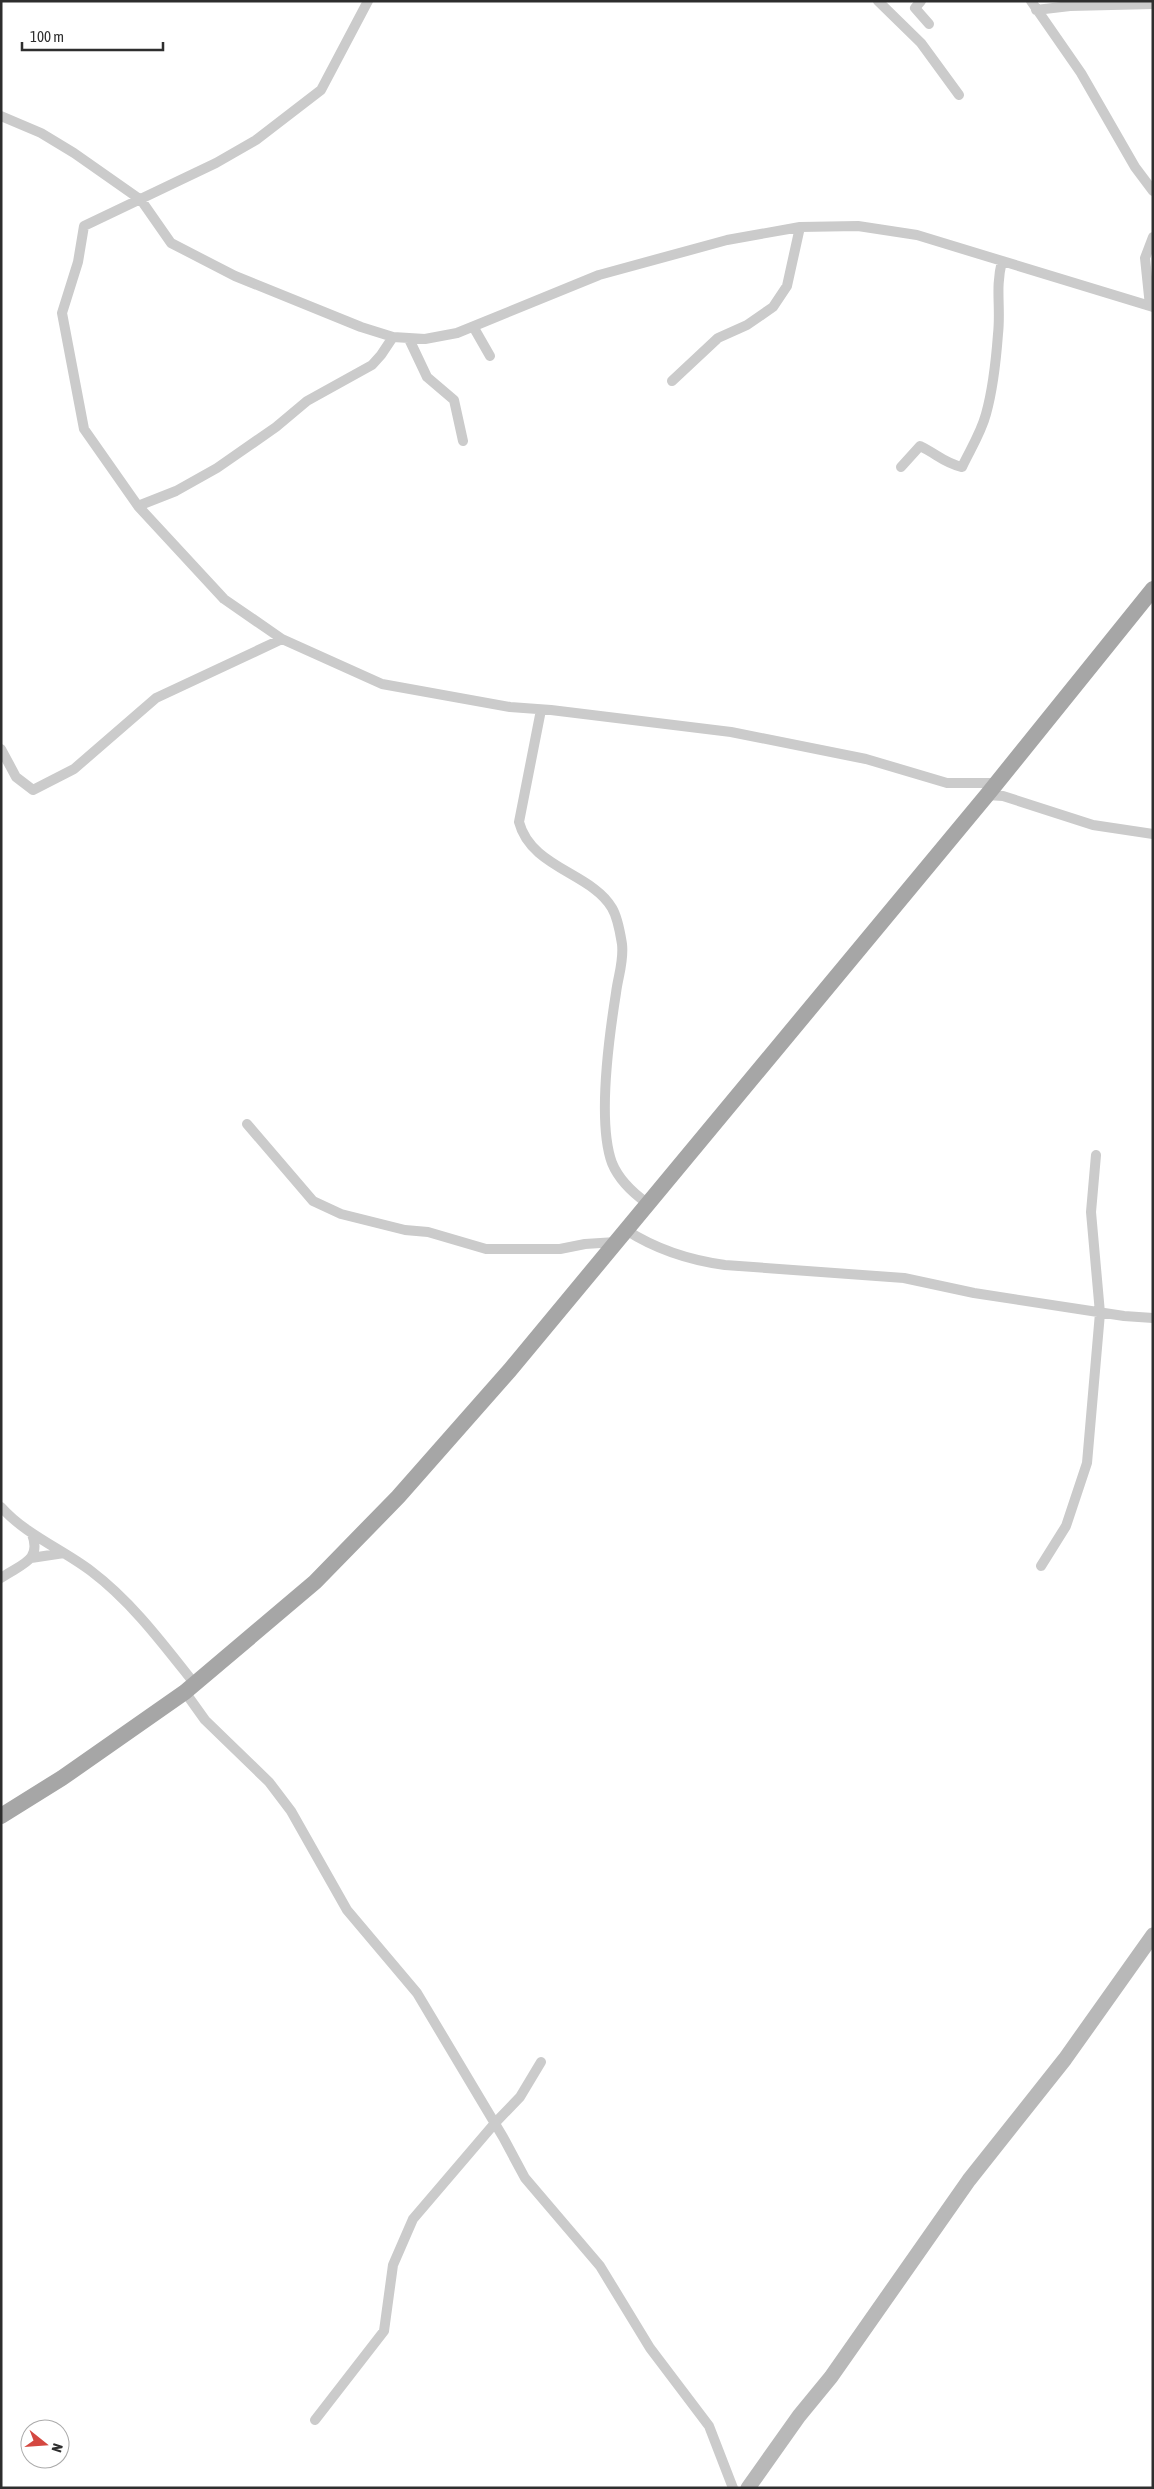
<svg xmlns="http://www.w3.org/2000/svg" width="1154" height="2489" font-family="'Asap Condensed',sans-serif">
<rect width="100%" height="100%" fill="#fff"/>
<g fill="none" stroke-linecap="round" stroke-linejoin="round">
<!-- street -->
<path stroke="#cbcbcb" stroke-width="10" d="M368 1 321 90 256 140 216 163 84 226 78 262 62 313 84 429 138 506 224 599 282 639 382 684 510 707 551 710 731 732 866 759 947 783H996
M878 1 921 43 959 95
M921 1 915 8 929 24
M1031 1 1081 73 1135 167 1153 191
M1036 10 1070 6 1153 4
M1 116 41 133 74 153 141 200 171 243 235 276 361 327 393 337 425 339 457 333 599 275 727 240 800 227 858 226 917 235 1153 307
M1150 306 1145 258 1153 237
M474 328 490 356
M409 339 427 377 454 400 463 441
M672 381 718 338 747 325 773 307 787 286 800 227
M901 467 920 446C937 454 944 463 962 467 970 450 981 433 986 414 993 389 996 361 998 334 1001 307 995 289 1002 261
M138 506 176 491 217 468 276 427 307 401 372 365 381 355 393 337
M541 710 519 822C531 868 592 873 612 908 618 918 620 932 622 944 624 962 618 976 616 993 609 1037 597 1122 612 1163 619 1180 633 1193 647 1203
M1 749 16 777 33 790 74 769 156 698 282 639
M987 795 1003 796 1093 825 1153 834
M247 1124 313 1201 341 1214 405 1230 428 1232 486 1249H560L585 1244 616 1242
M626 1230C657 1250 688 1260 725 1265L904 1278 974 1293 1124 1316 1153 1318
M1 1507C26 1535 62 1549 91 1571 132 1602 163 1644 194 1683
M31 1558 64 1553
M1041 1566 1066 1526 1087 1463 1100 1313 1091 1212 1096 1155
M1 1578C21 1564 42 1561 32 1534
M185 1692 205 1720 269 1782 291 1811 347 1910 417 1993 503 2137 525 2178 600 2266 650 2348 709 2426 733 2488
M315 2420 384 2331 393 2265 413 2219 495 2123 520 2097 541 2062"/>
<!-- secondary -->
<path stroke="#b8b8b8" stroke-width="15" d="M748 2488 799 2416 831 2377 969 2180 1065 2059 1153 1935"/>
<!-- primary -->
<path stroke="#a6a6a6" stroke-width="16" d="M1 1816 62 1778 185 1692 315 1582 398 1497 510 1370 987 795 1153 589"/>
</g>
<!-- border -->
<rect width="1154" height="2489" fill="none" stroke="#2e2e2e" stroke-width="5"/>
<!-- north arrow -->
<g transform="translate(45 2444) rotate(107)"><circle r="24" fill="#ffffff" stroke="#ababab"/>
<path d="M0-4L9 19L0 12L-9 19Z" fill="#d44841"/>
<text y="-8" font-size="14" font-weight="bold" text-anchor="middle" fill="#2e2e2e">N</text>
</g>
<!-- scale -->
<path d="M22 42v8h141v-8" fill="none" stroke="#2e2e2e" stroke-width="2.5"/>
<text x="30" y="42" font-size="15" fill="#2e2e2e" stroke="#ffffff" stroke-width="4" paint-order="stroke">100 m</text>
</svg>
